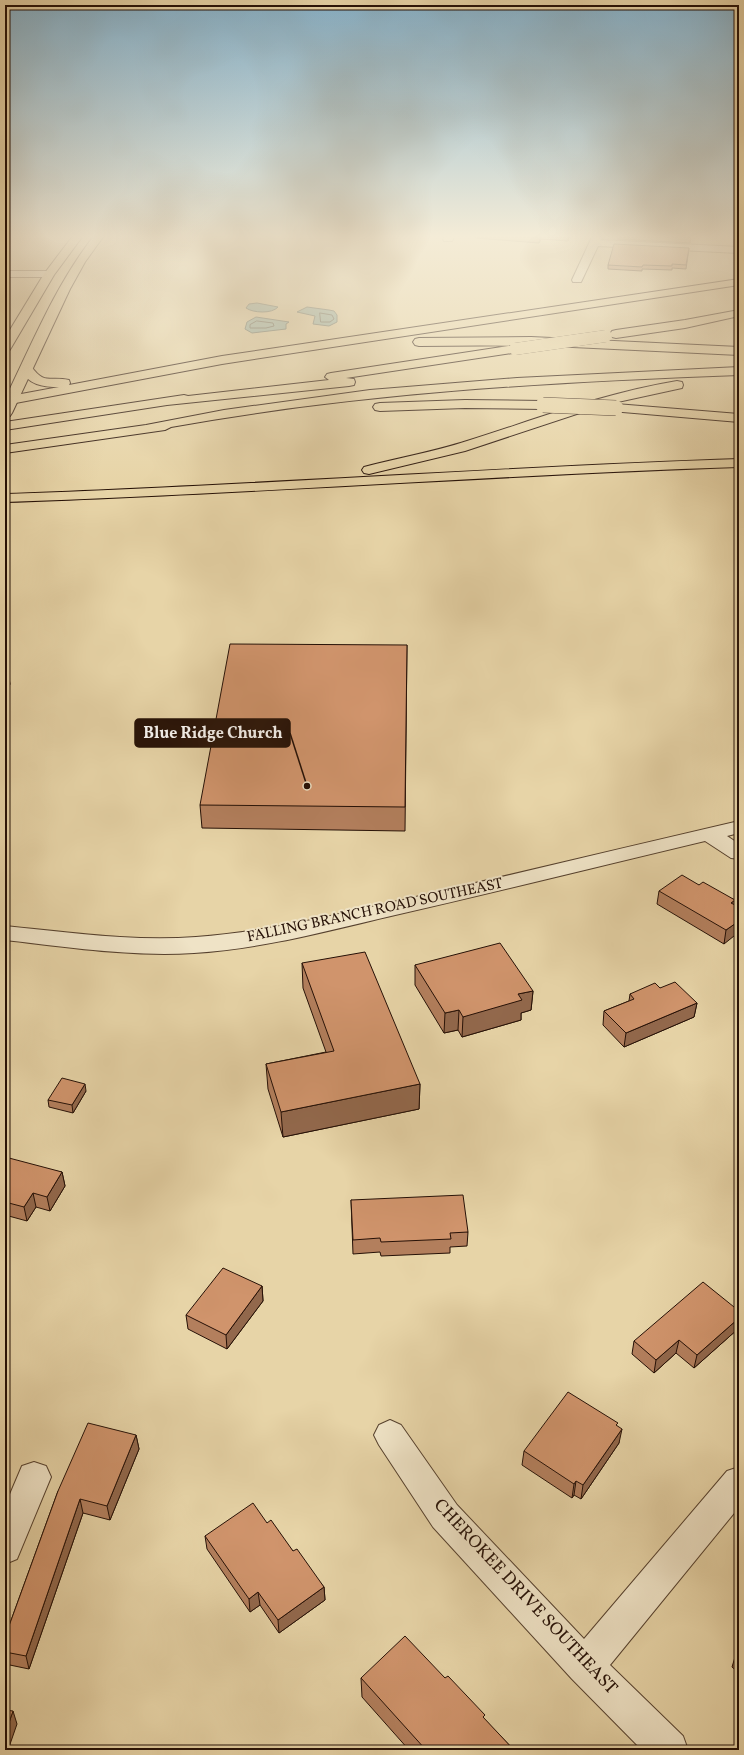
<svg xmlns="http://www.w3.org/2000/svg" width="744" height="1755" font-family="Vollkorn,serif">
<rect width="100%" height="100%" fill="#e7d4a7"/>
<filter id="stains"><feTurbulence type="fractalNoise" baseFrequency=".005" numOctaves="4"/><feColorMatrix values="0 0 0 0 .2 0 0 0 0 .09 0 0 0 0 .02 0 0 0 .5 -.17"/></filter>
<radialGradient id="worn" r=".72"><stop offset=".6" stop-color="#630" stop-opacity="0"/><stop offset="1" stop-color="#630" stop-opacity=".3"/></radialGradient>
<!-- water -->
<path fill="#97b7ad" stroke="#69746a" d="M257 303 278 307C272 314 253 313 246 308L249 304Z
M307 307 329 310 334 311 337 315V322L329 326 313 324 315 316 297 312Z
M256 317 289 322 286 324V329L252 333 245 329 247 322Z"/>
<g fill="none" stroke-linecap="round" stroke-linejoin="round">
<!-- shore -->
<path stroke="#5e645a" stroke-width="1" d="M320 313 332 315 334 319 330 322H321Z
M257 321 273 323 274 326 266 328H250V325Z"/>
<defs>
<path id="street" d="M444 237H454L452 241H444L443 239Z
M592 237H602L601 240 739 247V253L598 246 582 280 581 282H573L572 280Z
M5 271H49L54 274 49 277H5Z
M739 821V833L727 836 739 844V859L731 858 705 841C600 866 496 892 391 916 327 931 261 949 194 953 131 957 68 947 5 940V926C68 932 132 942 196 937 266 932 334 915 403 900 515 874 627 847 739 821Z
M390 1420 401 1425 457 1505 584 1639 727 1471 739 1467V1507L610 1665 683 1736 688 1750H642L572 1679 433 1527 379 1445 374 1435 379 1425Z
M34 1462 46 1466 51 1477 17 1559 5 1564V1506L22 1466Z"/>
<path id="primary" d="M72 237H82L54 275 11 348 9 351 5 352V338L44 274Z
M93 237H103L85 262 70 289 12 413 10 416 5 417V399C32 344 55 286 93 237Z"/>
<path id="highway" d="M739 279V285L222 364 5 405V397L59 387C43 387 28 385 21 369L23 366H31C44 385 50 376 69 380L70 383 69 385 222 356Z
M739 310V316L685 328 616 338 612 337 610 334 612 331 616 330 685 320Z
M531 337 739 347V355L531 345 419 346 415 345 413 342 415 339 419 338Z
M515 345 519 346 521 349 519 352 346 378 354 379 355 382 354 385 349 386 167 405 5 430V422L184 395 188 396 329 380 325 377 327 374 331 373Z
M739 367V375C548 382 359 393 171 427L165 430 5 453V445L146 425 224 410 370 390 517 378Z
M677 381 682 382 683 385 682 388 604 405 465 451 369 474 364 473 362 470 364 467C398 458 433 452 467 441 537 419 604 393 677 381Z
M465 400 543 401 548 402 550 405 548 408 543 409 465 408 380 411 375 410 373 407 375 404 380 403Z
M616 404 739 414V422L611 411 609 408 611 405Z
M739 459V467C494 475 250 494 5 502V494C250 486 494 467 739 459Z"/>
</defs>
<!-- street casing -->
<use href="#street" stroke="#56412e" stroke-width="2"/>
<!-- primary casing -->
<use href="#primary" stroke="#251006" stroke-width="2"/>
<!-- highway casing -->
<use href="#highway" stroke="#251006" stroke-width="2"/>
<!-- street -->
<use href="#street" fill="#efe3c6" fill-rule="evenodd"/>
<!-- primary -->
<use href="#primary" fill="#e7d4a7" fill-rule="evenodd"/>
<!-- highway -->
<use href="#highway" fill="#e7d4a7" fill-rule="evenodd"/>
<defs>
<path id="highway-bridge-far1" d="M515 349 606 336"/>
<path id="highway-bridge" d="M543 405 616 408"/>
</defs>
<!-- highway-bridge-far1 casing -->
<use href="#highway-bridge-far1" stroke="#251006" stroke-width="12" stroke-linecap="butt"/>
<!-- highway-bridge casing -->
<use href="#highway-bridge" stroke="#251006" stroke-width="16" stroke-linecap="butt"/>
<!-- highway-bridge-far1 -->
<use href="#highway-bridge-far1" stroke="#e7d4a7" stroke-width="12"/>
<!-- highway-bridge -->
<use href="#highway-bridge" stroke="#e7d4a7" stroke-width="15"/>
</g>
<!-- wall -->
<path fill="#b37f5d" stroke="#251006" d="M476 237H569L568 241 541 239 539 243 476 238Z
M617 237H691L690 243 617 239Z
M689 248 686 269 672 268V270L642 269V271L608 269V265Z
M407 645 405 831 202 828 200 805Z
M699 885 735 900 724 944 657 904 659 891Z
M302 963 420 1084 419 1109 283 1137 268 1089 266 1064 326 1052 303 988Z
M415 965 533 991 531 1010 521 1013V1020L462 1037 458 1030 444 1033 415 985Z
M660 988 697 1003 694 1017 624 1047 603 1025 604 1011 629 1001 630 994Z
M86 1091 73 1113 49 1107 48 1100Z
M5 1163 62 1172 65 1186 50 1211 36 1207 27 1221 5 1215Z
M351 1200 468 1232 467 1246 450 1247V1253L381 1256 380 1252 353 1254Z
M262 1286 263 1301 227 1349 188 1329 186 1315Z
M739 1311V1328L694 1368 676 1353 654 1373 632 1354 634 1341Z
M617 1426 619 1443 581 1499 574 1495 572 1498 522 1465 524 1451Z
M136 1435 139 1449 110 1520 83 1513 29 1669 5 1664V1637L58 1491Z
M267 1523 293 1551 324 1587 325 1600 279 1633 260 1605 250 1612 207 1549 205 1536Z
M739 1651V1673L732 1667 736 1654Z
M361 1678H445L514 1750H409L362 1697Z"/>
<!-- shaded-wall -->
<path fill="#92684c" stroke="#251006" d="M540 237H541V239L539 243Z
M9 678 10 684 5 697V688Z
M735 900 733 913 731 903Z
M739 921V932L724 944 726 930Z
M533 991 531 1010 521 1013V1020L462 1037 463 1017 518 994Z
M697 1003 694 1017 624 1047 626 1033Z
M459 1010 458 1030 444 1033 445 1013Z
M85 1084 86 1091 73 1113 72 1105Z
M420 1084 419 1109 283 1137 281 1112Z
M62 1172 65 1186 50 1211 47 1197Z
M33 1193 36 1207 27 1221 24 1207Z
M262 1286 263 1301 227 1349 226 1335Z
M739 1318V1328L694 1368 697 1355Z
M679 1340 676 1353 654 1373 656 1360Z
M622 1429 619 1443 581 1499 583 1485Z
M136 1435 139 1449 110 1520 107 1506Z
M576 1481 574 1495 572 1498 574 1484Z
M80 1499 83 1513 29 1669 26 1656Z
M324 1587 325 1600 279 1633 278 1620Z
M258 1592 260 1605 250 1612 249 1599Z
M13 1711 17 1724 8 1750H5V1734Z"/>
<!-- building -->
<path fill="#d0946c" stroke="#251006" d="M523 237H540L539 238Z
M614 244 689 248 686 265 672 264V266L643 265 642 267 608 265Z
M230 644 407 645 405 807 200 805Z
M5 678H9L5 688Z
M682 875 699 885 703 882 735 900 731 903 739 907V921L726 930 659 891Z
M500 943 533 991 518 994 522 1000 463 1017 459 1010 445 1013 415 965Z
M365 952 420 1084 281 1112 266 1064 334 1051 302 963Z
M675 982 697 1003 626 1033 604 1011 634 999 630 994 655 983 660 988Z
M62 1078 85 1084 72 1105 48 1100Z
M9 1158 62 1172 47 1197 33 1193 24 1207 5 1202V1163Z
M463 1195 468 1232 450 1233 451 1239 381 1242 380 1238 353 1240 351 1200Z
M223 1268 262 1286 226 1335 186 1315Z
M703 1282 739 1311V1318L697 1355 679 1340 656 1360 634 1341Z
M568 1392 618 1423 616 1425 622 1429 583 1485 576 1481 574 1484 524 1451Z
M88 1423 136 1435 107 1506 80 1499 26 1656 5 1652V1637L58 1491Z
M253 1503 267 1523 271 1520 293 1551 297 1549 324 1587 278 1620 258 1592 249 1599 205 1536Z
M405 1636 445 1678 448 1676 485 1715 483 1717 514 1750H426L361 1678Z
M739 1651V1656L736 1654Z
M5 1710 13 1711 5 1734Z"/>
<!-- sky -->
<linearGradient id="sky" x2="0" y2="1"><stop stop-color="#87b5d0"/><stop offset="0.49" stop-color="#f4ecd7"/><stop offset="1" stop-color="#f4ecd7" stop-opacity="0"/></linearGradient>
<rect width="744" height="483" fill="url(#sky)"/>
<g text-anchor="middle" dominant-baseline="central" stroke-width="4" stroke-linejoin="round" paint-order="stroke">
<!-- street labels -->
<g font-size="15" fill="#251006" stroke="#efe3c6">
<text transform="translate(375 911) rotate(-12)">FALLING BRANCH ROAD SOUTHEAST</text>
</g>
<!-- near-street labels -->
<g font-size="18" fill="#251006" stroke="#efe3c6">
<text transform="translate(525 1597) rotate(47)">CHEROKEE DRIVE SOUTHEAST</text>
</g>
</g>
<!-- callouts -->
<path fill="none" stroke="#251006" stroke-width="1.5" d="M307 786L290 733"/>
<circle fill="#251006" stroke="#efe3c6" stroke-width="1.5" cx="307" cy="786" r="4"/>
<rect fill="#251006" stroke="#251006" stroke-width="1.5" x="135" y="719" width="155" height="28" rx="4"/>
<g font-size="16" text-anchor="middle" font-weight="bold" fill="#fff">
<text x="213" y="738">Blue Ridge Church</text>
</g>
<!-- margin -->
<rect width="744" height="1755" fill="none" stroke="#e7d4a7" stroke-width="20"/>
<rect x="6" y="6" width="732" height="1743" fill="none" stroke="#251006" stroke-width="2"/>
<rect x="10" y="10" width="724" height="1735" fill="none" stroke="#251006"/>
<rect width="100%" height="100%" filter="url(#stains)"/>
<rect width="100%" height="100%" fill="url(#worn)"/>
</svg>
